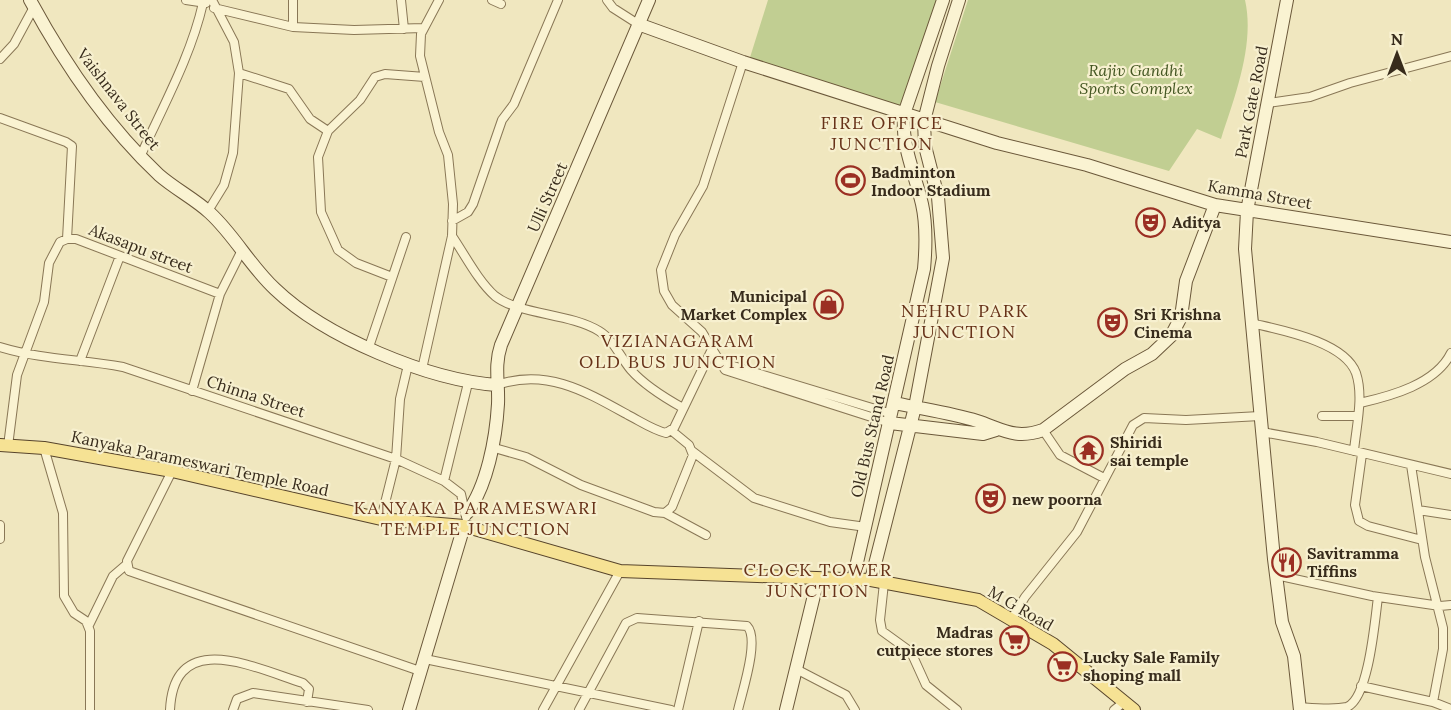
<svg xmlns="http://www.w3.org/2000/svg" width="1451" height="710" font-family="Lora,serif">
<rect width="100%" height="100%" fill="#f0e7bf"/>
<!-- green -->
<path fill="#c1ce92" d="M768 0H940L903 116 747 67Z
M968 0H1245C1255 44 1235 96 1221 139L1197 129 1169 171 935 102Z"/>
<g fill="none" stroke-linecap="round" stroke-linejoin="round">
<defs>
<path id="street" d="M186 0 206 3
M401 0 404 29
M492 0 501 4
M607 0 613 8 638 24
M214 8 293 27 354 30 423 28
M293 27V0
M0 59 14 44 34 7
M743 62 703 186 675 235 661 270 664 291 672 305 702 332 725 370 890 423
M239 73 289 89 310 119 328 131
M1268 103 1310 97 1350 83 1451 56
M0 118 66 142 72 146 67 239
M141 155C163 106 191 56 203 3
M208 211 224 185 233 153 239 73 234 42 212 0
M452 221 468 212 473 204 502 120 514 104 558 0
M452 236C465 255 478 281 495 296 519 315 570 313 599 331 614 340 620 357 631 370 645 386 665 398 683 408
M392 277 356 263 338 250 321 212 318 157 328 131 360 100 375 77 385 74 425 77
M1251 323C1280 330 1344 341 1356 373 1364 397 1356 427 1354 451
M0 347C43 360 81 359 123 367L396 459 444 481 461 494 466 517
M369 347 406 237
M80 361 120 256
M720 362 892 414
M422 369 452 236 453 204 448 155 439 132 420 56 421 34 439 0
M497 385C546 368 585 391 628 415 640 421 653 430 666 433L674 428 713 347
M192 391 220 294 242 250
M1360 403C1391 396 1436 384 1451 353
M1322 416H1357
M1043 430 1060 455 1104 478
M1262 432 1317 442 1451 474
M8 446 17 375 44 302 49 263 60 242 67 239H76L220 294
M491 447 526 457 581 485 654 512 665 513 672 507 693 455 689 445 672 431
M44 448 63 513 64 596 74 613 86 621 90 631V710
M692 451 754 498 830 522 866 527
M1362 454 1355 505 1359 521 1368 526 1422 540
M1411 465 1425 557 1443 628V649L1433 702
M172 471 127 561 129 571 420 671
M444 481 468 383
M1418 510 1451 515
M665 513 706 535
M381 519 396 459 400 399 408 365
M0 525V539
M1276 575 1372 596 1440 606 1451 605
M884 583 880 620 882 631 911 652 926 685 957 710
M1011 620 1025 597 1077 532 1133 425 1144 418 1186 420 1260 416
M89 625 113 576 127 564
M425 659 671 710
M796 669 846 695 855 710
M1361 686 1433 702 1451 709
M1300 707C1314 708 1333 710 1347 707 1369 698 1375 619 1378 597
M170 710C174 627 255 668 303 683L309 689 307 702
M233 710 237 699 253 693 368 710
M543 710 620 571
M579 710 626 623 637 618 747 626C760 639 742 692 738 710
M678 710 699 621
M1114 710 1124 702"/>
<path id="secondary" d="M30 0C64 63 107 126 159 175 175 189 195 199 210 213 235 236 250 266 275 289 325 337 428 380 497 385
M1287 0 1247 211 1245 249 1274 559 1282 622 1294 656 1300 710
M638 24 743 62 997 143 1087 165 1215 205 1451 242
M895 403C922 409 951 413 977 421 1002 429 1015 440 1043 430L1125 369 1152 354 1171 336 1181 317 1186 281 1215 205
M890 423 983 434 996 430
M467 513C487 486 496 439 498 404 499 382 494 366 501 345L649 0
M853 580 924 269C926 247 927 226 922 204 915 174 901 145 904 114L943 0
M871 580 915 407 943 258 938 197 925 146 924 121 938 66 959 0
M409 710 464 526
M786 710 818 579"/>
<path id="primary" d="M0 445 44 448 172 471 381 519 464 526 620 571 871 580 978 600 1053 644 1134 710"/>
</defs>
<!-- street casing -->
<use href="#street" stroke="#897756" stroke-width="10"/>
<!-- secondary casing -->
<use href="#secondary" stroke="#6b583a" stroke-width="14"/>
<!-- primary casing -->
<use href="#primary" stroke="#57442b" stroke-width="14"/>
<!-- street -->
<use href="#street" stroke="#faf3d2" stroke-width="8"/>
<!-- secondary -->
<use href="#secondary" stroke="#faf3d2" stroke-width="12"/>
<!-- primary -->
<use href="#primary" stroke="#f6e294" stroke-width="12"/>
</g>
<!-- icons -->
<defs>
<symbol id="stadium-ring" viewBox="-11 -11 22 22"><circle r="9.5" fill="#f7f0cf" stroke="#9b2f23" stroke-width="1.5"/><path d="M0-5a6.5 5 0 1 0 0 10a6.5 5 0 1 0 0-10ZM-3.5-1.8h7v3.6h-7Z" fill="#9b2f23"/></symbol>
<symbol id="theatre-ring" viewBox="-11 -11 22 22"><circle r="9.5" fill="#f7f0cf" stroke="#9b2f23" stroke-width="1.5"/><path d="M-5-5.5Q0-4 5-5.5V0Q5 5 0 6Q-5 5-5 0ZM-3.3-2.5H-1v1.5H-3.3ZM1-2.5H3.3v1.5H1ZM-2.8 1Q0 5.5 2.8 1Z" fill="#9b2f23"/></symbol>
<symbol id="shop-ring" viewBox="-11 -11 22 22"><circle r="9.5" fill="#f7f0cf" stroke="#9b2f23" stroke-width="1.5"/><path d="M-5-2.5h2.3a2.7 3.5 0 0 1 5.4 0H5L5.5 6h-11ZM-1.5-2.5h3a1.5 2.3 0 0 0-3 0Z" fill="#9b2f23"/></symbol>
<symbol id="temple-ring" viewBox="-11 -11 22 22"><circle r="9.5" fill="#f7f0cf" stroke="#9b2f23" stroke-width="1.5"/><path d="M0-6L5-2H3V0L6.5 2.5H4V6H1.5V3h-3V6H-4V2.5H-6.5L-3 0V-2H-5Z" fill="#9b2f23"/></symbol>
<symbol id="restaurant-ring" viewBox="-11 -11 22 22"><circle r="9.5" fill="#f7f0cf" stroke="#9b2f23" stroke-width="1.5"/><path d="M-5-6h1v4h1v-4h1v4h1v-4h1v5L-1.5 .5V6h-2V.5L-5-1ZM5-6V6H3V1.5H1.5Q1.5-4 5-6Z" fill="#9b2f23"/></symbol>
<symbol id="supermarket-ring" viewBox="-11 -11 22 22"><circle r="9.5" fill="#f7f0cf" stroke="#9b2f23" stroke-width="1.5"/><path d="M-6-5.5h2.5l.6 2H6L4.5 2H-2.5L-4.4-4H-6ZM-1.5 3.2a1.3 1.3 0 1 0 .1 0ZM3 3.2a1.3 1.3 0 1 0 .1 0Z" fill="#9b2f23"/></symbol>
</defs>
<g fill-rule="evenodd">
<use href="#stadium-ring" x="834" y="164" width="33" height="33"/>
<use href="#theatre-ring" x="1134" y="206" width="33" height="33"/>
<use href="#shop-ring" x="812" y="288" width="33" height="33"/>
<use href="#theatre-ring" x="1096" y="306" width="33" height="33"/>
<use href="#temple-ring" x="1072" y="434" width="33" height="33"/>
<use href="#theatre-ring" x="974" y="482" width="33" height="33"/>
<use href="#restaurant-ring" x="1270" y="546" width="33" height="33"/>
<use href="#supermarket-ring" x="998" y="624" width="33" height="33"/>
<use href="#supermarket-ring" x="1046" y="650" width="33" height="33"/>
</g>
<g text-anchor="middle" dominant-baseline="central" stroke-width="4.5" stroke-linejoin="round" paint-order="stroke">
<!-- park labels -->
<g font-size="16" font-style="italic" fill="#435621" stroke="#f7f0cf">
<text x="1136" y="70">Rajiv Gandhi<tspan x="1136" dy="18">Sports Complex</tspan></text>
</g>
<!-- street labels -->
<g font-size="16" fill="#382c1c" stroke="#f7f0cf">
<text transform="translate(119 99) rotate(52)">Vaishnava Street</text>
<text transform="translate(1251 102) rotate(-79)">Park Gate Road</text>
<text transform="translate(1260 194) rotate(10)">Kamma Street</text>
<text transform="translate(547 197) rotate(-66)">Ulli Street</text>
<text transform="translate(141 248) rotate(21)">Akasapu street</text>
<text transform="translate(256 396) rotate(18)">Chinna Street</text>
<text transform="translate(872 426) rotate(-77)">Old Bus Stand Road</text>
<text transform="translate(200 463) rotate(12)">Kanyaka Parameswari Temple Road</text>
<text transform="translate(1021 608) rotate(30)">M G Road</text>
</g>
<!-- poi labels -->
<g font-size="16" font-weight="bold" fill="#382c1c" stroke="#f7f0cf" text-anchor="start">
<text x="871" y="172">Badminton<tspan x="871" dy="18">Indoor Stadium</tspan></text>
<text x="1172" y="222">Aditya</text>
<text x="807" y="296" text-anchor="end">Municipal<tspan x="807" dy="18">Market Complex</tspan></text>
<text x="1134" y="314">Sri Krishna<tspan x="1134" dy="18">Cinema</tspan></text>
<text x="1110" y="442">Shiridi<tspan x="1110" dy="18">sai temple</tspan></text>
<text x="1012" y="499">new poorna</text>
<text x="1307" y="553">Savitramma<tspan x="1307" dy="18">Tiffins</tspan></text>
<text x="993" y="632" text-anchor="end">Madras<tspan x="993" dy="18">cutpiece stores</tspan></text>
<text x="1083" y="657">Lucky Sale Family<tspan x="1083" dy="18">shoping mall</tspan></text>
</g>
<!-- neighbourhood labels -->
<g font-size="18" letter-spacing="1.5" fill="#673219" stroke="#f7f0cf">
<text x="882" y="122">FIRE OFFICE<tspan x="882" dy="21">JUNCTION</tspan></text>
<text x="965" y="310">NEHRU PARK<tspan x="965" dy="21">JUNCTION</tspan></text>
<text x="678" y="340">VIZIANAGARAM<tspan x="678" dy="21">OLD BUS JUNCTION</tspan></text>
<text x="476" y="507">KANYAKA PARAMESWARI<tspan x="476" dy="21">TEMPLE JUNCTION</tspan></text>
<text x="818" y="569">CLOCK TOWER<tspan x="818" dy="21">JUNCTION</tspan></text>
</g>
</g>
<!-- north arrow -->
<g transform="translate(1397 54)" stroke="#f7f0cf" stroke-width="4.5" paint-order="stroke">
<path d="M0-4.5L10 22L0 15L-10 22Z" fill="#382c1c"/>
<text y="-9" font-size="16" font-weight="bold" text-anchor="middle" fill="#382c1c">N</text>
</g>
</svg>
